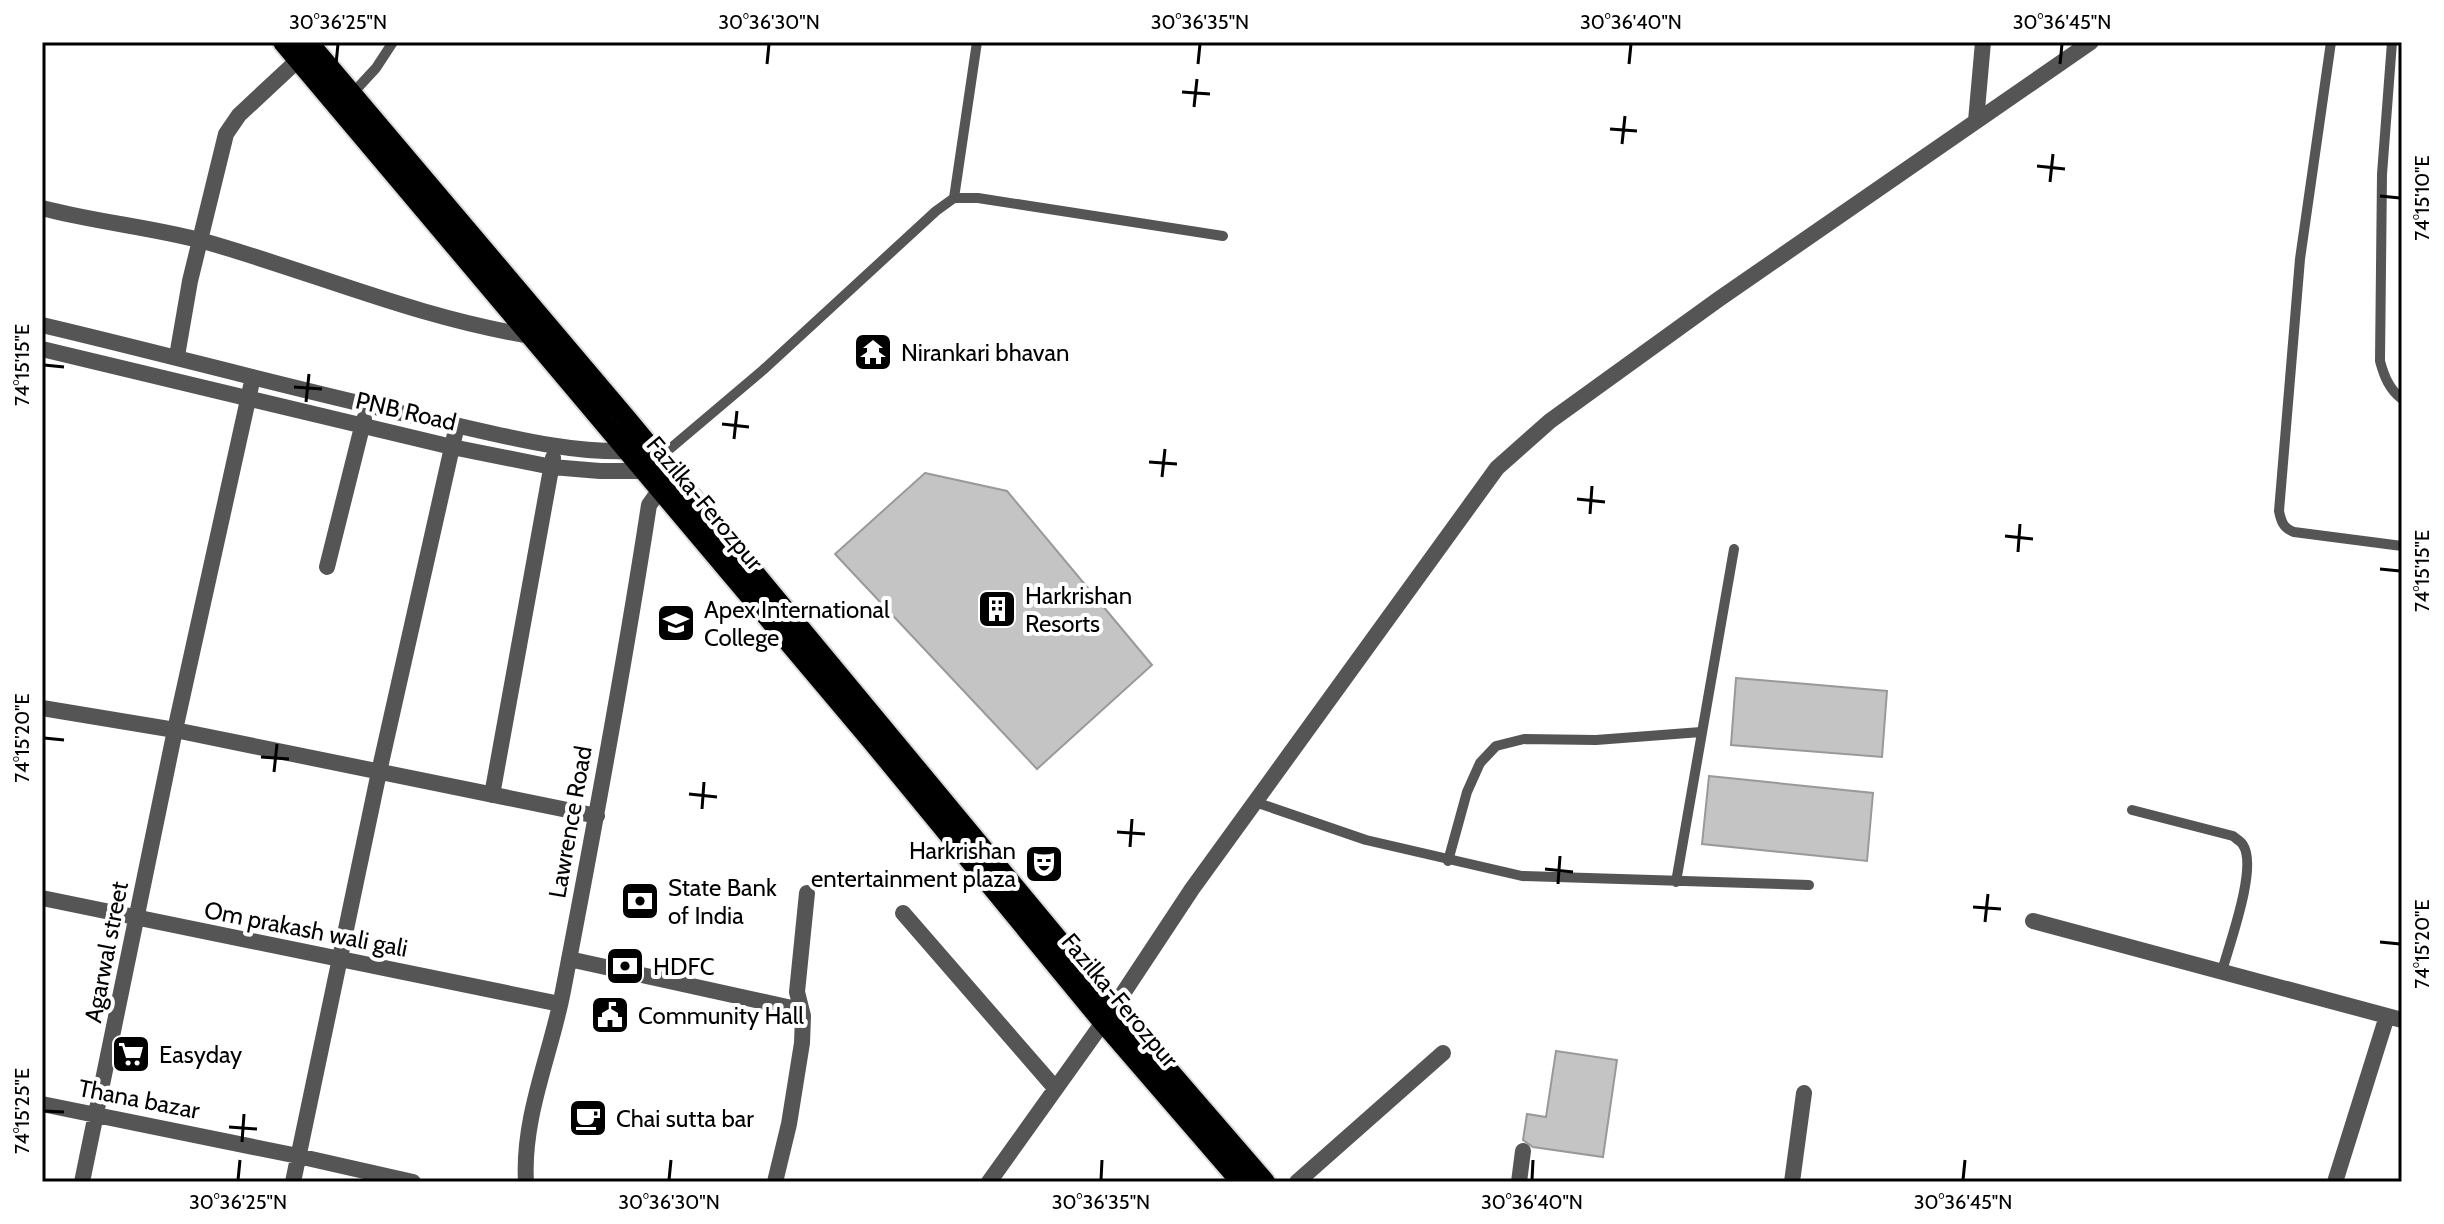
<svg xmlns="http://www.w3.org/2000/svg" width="2444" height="1224" font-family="Cabin,sans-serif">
<rect width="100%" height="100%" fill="#fff"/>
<!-- building -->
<path fill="#c4c4c4" stroke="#999" stroke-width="2" d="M925 473 1007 491 1152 665 1037 769 835 554Z
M1736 678 1887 691 1882 757 1731 745Z
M1709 776 1873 793 1867 861 1702 844Z
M1556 1051 1617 1060 1603 1157 1533 1147 1523 1140 1527 1114 1546 1117Z"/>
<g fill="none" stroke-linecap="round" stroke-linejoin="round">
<defs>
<path id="primary" d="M283 42 871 740 1102 1021 1241 1182
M308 42 626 418 1114 1007 1265 1182"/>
</defs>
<!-- primary casing -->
<use href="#primary" stroke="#dbdbdb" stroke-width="24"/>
<!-- service -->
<path stroke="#555" stroke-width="10" d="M2331 42 2300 259 2279 511C2281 521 2283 528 2294 532L2402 546
M2392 42 2382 174 2380 361C2384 376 2389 389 2402 399
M352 94 376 68 393 42
M954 198 977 42
M659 458 763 370 936 211 954 198H978L1223 236
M1255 802 1366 840 1522 876 1809 885
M2132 810 2233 836C2236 839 2241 841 2243 845 2258 867 2229 945 2222 971
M1448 861 1467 792 1480 763 1496 746 1524 739 1596 740 1701 732
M1676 882 1734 549"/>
<!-- minor -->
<path stroke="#555" stroke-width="16" d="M1976 121 1983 42
M42 208C95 222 150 227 203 241 313 272 418 318 531 336
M42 325C174 356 304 392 437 421 502 435 567 454 634 451
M42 349 452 447 552 467 600 471H651
M177 356 190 281 226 134 239 115 298 60
M327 567 364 419
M42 708 175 730 597 816
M492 795 553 458
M42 898 560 1004
M903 913 1055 1088
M2033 921 2402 1020
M569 959 801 1010
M42 1104 298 1156 413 1182
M82 1182 175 730 253 377
M293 1182 379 772 457 425
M526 1182C522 1117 551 1054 563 991 594 830 624 668 649 505L654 498 670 486
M775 1182 789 1124 802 1043 803 1016 797 992 807 893
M989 1182 1114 1007 1192 889 1497 468 1550 421 1719 299 2091 42
M1297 1182 1443 1053
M1519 1182 1523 1151
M1792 1182 1804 1093
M2335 1182 2387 1016"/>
<!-- primary -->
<use href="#primary" stroke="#000" stroke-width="20"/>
</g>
<!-- ticks -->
<path fill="none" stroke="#000" stroke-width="3" d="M336 64 338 44M767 64 769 44M1198 64 1200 44M1629 64 1631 44M2060 64 2062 44M1182 92 1210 94M1194 107 1197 79M1610 129 1637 131M1622 144 1625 116M2037 166 2065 169M2050 182 2053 154M2380 196 2400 198M44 365 64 367M294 387 322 389M306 402 309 374M722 424 749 427M734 439 737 411M1149 462 1177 464M1162 477 1165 449M1577 499 1605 502M1590 514 1592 486M2005 536 2033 539M2018 552 2020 524M2380 569 2400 571M44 738 64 740M261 757 289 759M274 772 277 744M689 794 717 797M702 809 704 782M1117 832 1145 834M1130 847 1132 819M1545 869 1573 872M1558 884 1560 856M1973 907 2001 909M1985 922 1988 894M2380 942 2400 944M44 1111 64 1112M229 1127 257 1129M242 1142 244 1114M238 1180 240 1160M669 1180 671 1160M1101 1180 1102 1160M1532 1180 1533 1160M1963 1180 1965 1160"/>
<!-- icons -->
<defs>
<symbol id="temple-square" viewBox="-11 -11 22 22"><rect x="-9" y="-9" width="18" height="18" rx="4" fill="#000" stroke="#fff"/><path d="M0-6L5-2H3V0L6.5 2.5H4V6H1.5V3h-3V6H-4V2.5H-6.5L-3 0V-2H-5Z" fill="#fff"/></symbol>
<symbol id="building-square" viewBox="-11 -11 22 22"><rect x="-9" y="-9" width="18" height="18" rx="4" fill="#000" stroke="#fff"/><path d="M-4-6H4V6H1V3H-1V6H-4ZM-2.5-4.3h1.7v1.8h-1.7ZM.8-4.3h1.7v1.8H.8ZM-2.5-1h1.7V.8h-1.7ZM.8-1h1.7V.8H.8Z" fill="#fff"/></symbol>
<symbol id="university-square" viewBox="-11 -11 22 22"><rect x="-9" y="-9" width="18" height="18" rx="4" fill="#000" stroke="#fff"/><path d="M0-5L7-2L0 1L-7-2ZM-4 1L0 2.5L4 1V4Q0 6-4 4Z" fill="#fff"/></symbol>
<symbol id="theatre-square" viewBox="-11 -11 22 22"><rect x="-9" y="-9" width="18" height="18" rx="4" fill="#000" stroke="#fff"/><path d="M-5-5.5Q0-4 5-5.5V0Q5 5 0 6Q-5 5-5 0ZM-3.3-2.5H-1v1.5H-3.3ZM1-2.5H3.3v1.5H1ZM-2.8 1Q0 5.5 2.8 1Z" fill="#fff"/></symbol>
<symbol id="bank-square" viewBox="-11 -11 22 22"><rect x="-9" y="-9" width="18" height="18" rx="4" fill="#000" stroke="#fff"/><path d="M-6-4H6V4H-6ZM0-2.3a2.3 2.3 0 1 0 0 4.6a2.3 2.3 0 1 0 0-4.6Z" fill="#fff"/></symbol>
<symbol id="civic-square" viewBox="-11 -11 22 22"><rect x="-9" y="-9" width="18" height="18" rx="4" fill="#000" stroke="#fff"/><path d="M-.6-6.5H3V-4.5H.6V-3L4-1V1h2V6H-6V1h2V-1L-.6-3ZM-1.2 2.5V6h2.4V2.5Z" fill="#fff"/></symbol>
<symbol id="supermarket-square" viewBox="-11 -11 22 22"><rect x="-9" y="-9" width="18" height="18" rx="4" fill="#000" stroke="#fff"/><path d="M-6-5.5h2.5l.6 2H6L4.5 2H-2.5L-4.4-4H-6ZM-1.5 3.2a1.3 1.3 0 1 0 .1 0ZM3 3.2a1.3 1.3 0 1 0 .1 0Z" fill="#fff"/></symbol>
<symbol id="cafe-square" viewBox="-11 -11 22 22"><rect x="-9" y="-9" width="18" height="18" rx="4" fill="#000" stroke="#fff"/><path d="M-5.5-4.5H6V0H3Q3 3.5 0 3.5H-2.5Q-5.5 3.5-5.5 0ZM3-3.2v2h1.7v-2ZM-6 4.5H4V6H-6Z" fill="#fff"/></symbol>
</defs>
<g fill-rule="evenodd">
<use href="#temple-square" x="851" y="330" width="44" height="44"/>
<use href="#building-square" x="975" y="587" width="44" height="44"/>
<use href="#university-square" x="654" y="601" width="44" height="44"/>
<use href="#theatre-square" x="1022" y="842" width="44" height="44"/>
<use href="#bank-square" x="618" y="879" width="44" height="44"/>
<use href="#bank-square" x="603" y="944" width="44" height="44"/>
<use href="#civic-square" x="588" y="993" width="44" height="44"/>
<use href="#supermarket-square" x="109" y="1032" width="44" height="44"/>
<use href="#cafe-square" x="566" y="1096" width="44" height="44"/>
</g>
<g text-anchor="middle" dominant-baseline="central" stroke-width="8" stroke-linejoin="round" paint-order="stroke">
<!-- poi labels -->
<g font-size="24" fill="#000" stroke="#fff" text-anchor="start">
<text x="901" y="352">Nirankari bhavan</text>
<text x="1025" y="595">Harkrishan<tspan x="1025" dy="28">Resorts</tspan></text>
<text x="704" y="609">Apex International<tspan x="704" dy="28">College</tspan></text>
<text x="1016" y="850" text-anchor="end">Harkrishan<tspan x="1016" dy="28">entertainment plaza</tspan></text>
<text x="668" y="887">State Bank<tspan x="668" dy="28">of India</tspan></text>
<text x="653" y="966">HDFC</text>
<text x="638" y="1015">Community Hall</text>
<text x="159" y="1054">Easyday</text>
<text x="616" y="1118">Chai sutta bar</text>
</g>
<!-- street labels -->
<g font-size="24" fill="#000" stroke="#fff">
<text transform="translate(406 411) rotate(13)">PNB Road</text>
<text transform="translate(705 503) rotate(50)">Fazilka-Ferozpur</text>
<text transform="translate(570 822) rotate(-80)">Lawrence Road</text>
<text transform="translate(306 929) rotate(11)">Om prakash wali gali</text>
<text transform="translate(106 952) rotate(-79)">Agarwal street</text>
<text transform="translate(1120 1000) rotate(50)">Fazilka-Ferozpur</text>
<text transform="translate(139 1099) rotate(11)">Thana bazar</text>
</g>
</g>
<!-- border -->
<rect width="2444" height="1224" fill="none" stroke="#ffffff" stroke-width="88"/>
<rect x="44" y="44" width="2356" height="1136" fill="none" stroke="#000" stroke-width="3"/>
<g font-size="20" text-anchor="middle" fill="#000">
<text x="338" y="29">30°36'25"N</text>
<text x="769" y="29">30°36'30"N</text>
<text x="1200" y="29">30°36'35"N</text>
<text x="1631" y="29">30°36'40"N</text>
<text x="2062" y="29">30°36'45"N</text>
<text transform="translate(2422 198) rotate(-90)" y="7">74°15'10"E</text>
<text transform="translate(22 365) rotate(-90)" y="7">74°15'15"E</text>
<text transform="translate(2422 571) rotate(-90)" y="7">74°15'15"E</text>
<text transform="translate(22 738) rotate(-90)" y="7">74°15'20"E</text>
<text transform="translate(2422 944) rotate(-90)" y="7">74°15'20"E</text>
<text transform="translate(22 1111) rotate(-90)" y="7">74°15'25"E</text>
<text x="238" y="1209">30°36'25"N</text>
<text x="669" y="1209">30°36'30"N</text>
<text x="1101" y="1209">30°36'35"N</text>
<text x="1532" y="1209">30°36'40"N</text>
<text x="1963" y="1209">30°36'45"N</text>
</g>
</svg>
